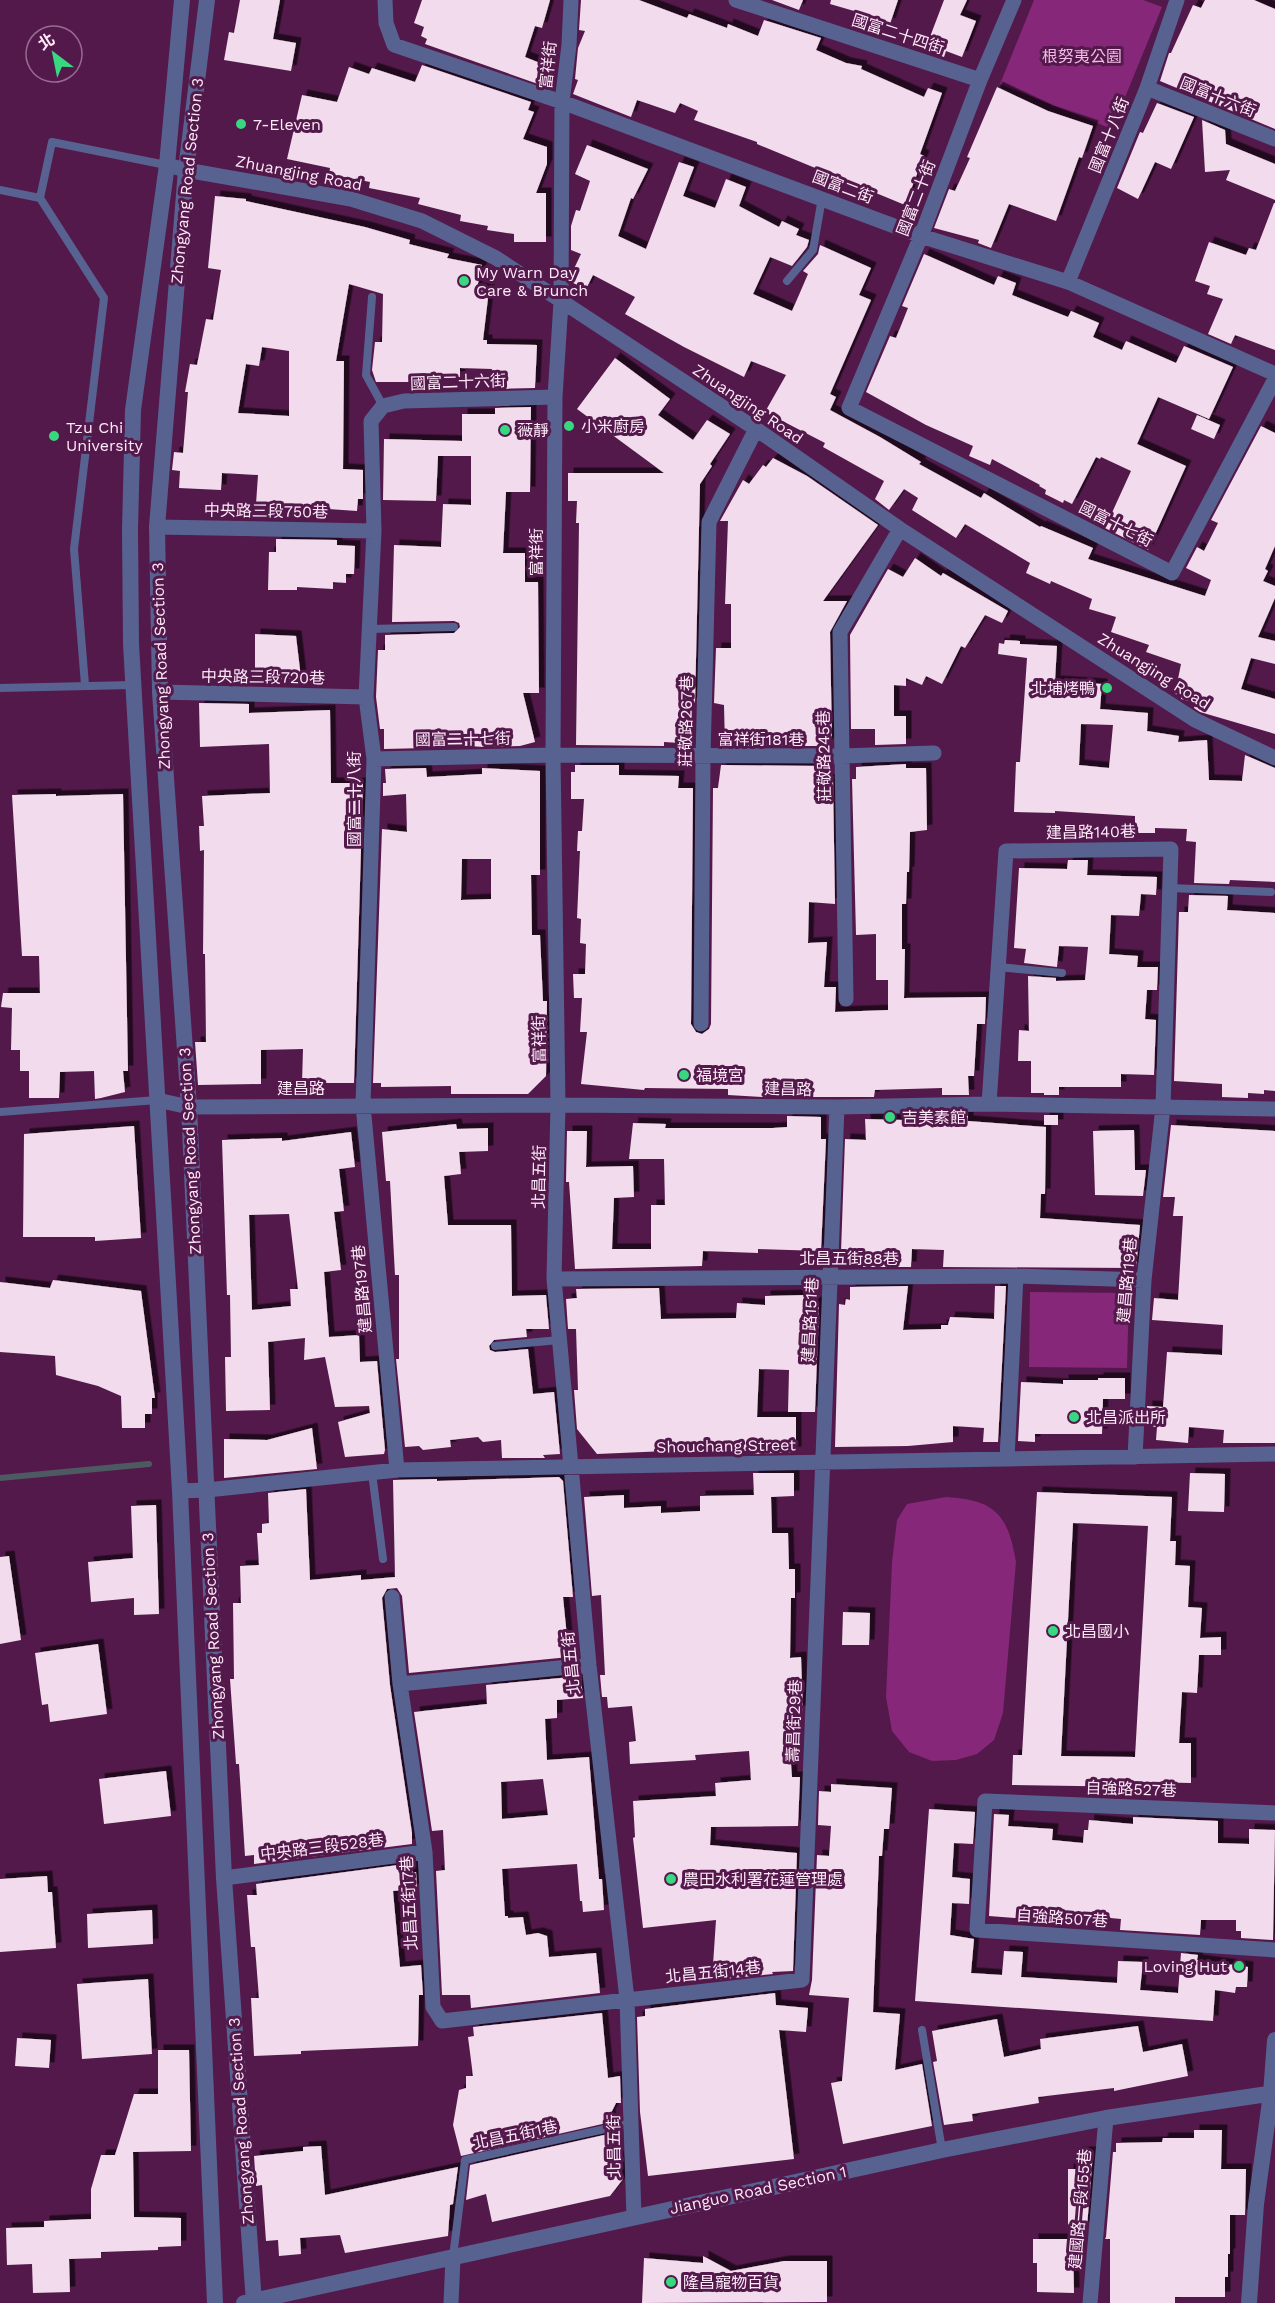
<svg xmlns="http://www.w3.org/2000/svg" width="1275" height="2303" font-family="'Work Sans','Noto Sans TC',sans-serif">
<defs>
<filter id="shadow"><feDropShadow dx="5.5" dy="-5.5" stdDeviation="0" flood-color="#0009"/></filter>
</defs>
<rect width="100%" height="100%" fill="#53194b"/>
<!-- green -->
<path fill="#862779" d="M1034 0H1143L1162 7 1112 129 1000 84Z
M1030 1292 1129 1293 1127 1368 1029 1367Z
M946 1497C995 1500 1008 1514 1016 1562L1003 1713 994 1740 977 1754 956 1760 932 1761 909 1752 892 1731 886 1697 892 1562 897 1520 907 1504Z"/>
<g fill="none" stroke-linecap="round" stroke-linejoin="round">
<!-- stream -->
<path stroke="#4e5a62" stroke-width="6" d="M0 1478 149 1464"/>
</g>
<!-- building -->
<path fill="#f2dbec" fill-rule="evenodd" filter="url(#shadow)" d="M240 0H280L273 39 296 43 291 71 224 60 229 32 234 33Z
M422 0H550L542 28 535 26 525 57 545 65 538 84 425 44 427 39 421 36 424 27 414 23Z
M581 0H639L687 18 689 14 727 28 728 24 758 36 764 20 821 38 816 50 846 63 862 66 861 69 924 97 928 88 942 93 920 154 924 156 905 205 757 144V142L694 120 698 111 680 103 675 113 637 100 631 117 573 94 578 80 575 79 578 48 585 31 579 30Z
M772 0H803L799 10Z
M831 0H898L890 24 868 17V15L830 4Z
M944 0H967L960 15 976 21 962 57 946 51 944 57 925 50Z
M1205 0H1254L1275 9V129L1160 81 1169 53H1171L1193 5 1201 8Z
M422 65 531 102 528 110 534 112 523 139 547 147V164L536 193H546V242H514V234L487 230 488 226 460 221 461 215 418 204 420 198 369 188 370 182 329 174 330 168 287 159 302 95 337 102 349 67 369 74 372 68 415 82Z
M997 87 1048 111 1093 126 1082 158 1079 157 1056 221 1009 204 991 248 978 243 979 240 934 228 949 189 955 191 970 158 967 157Z
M1157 103 1194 117 1171 169 1155 162 1138 199 1117 188 1140 132 1143 133Z
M1202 120 1225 130 1226 144 1275 164V200L1226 180 1230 170 1205 172Z
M587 145 648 169 633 199 631 198 618 236 646 249 679 162 694 167 683 196 715 208 726 179 746 187 739 206 779 227 782 221 799 229 796 235 809 240 807 247 792 266 770 257 753 294 792 311 808 274 803 271 818 254 820 245 871 268 859 295 871 300 830 394 836 397 830 410 880 437 921 462 919 464 981 498 984 493 1040 527 1041 526 1093 548 1088 559 1205 596 1211 580 1186 568 1197 547 1204 551 1218 523 1211 520 1261 426 1275 433V546L1265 569 1268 571 1263 581 1275 586V598L1258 637 1275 641V664L1251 658 1241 689 1275 699V734L1200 712 1194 708 1196 703 1181 699V695L1175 694 1181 664 1146 652 1149 645 1111 632 1116 617 1089 609 1092 599 1051 581 1050 584 1026 573 1030 563 965 524 956 538 912 510 918 498 904 489 889 510 875 499 884 481 823 447 825 443 765 412 786 375 751 361 744 377 684 347 625 314 635 297 593 275 586 289 571 282V275L581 254 571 250V226L576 210 580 211 590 181 575 174Z
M215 196 246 199V201L365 227 410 240 409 244 449 254 447 258 482 265 477 288 489 290 483 340H487V344L537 345 535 388 496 389V382H491L492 369 460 368V377L427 375V382H376L372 370 375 342H382L383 294 349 284 336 361H344L343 469 363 470V499H358L357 511 256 504 258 475 222 473 221 490 179 488 180 471 172 470 174 452 183 453 188 392H185L190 364 197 365 206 319 213 320 221 270 208 268ZM262 347 289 351V416L238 413 246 364 259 366Z
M1274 203H1275V350L1235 335 1231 344 1208 334 1223 299 1207 294 1210 286 1195 281 1209 242 1246 255 1249 248 1256 250Z
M924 254 994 285 998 276 1016 283 1012 295 1068 317 1071 311 1099 323 1093 337 1122 350 1126 341 1176 363 1184 346 1233 367 1209 419 1158 397 1137 444 1186 466 1148 550 1105 528 1131 471 1101 457 1100 459 1096 457 1072 504 1064 500 1063 503 1045 494 1046 490 1039 486 1040 485 992 459 990 465 969 456 973 446 926 425 866 392 890 336 896 338 908 308 902 306Z
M615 358 670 399 658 415 693 440 707 420 730 434 710 464 712 466 700 484 695 703H682L680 743 664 742V746L576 745 579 523H576L577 501H568V473H664L577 409Z
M531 407 530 492H506L503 553H525V582H538L539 693H523L535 742 520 746 484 747 424 743 425 748 384 749V729H380L376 697 378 650H385V635L454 633 460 627 459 623 454 621 392 622 394 545 441 547 443 504 471 505V456H438L436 501 383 500 384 439 462 441V414H495V408Z
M1197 415 1220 425 1214 439 1191 429Z
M773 458 807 476 878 525 823 601H847L830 632 832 739 826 746H725L724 705 714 703 716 648H731V604H725L728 521H720L743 480 749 484 763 465 766 467Z
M276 539 337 540V545L355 546 354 574H346V583L333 582V589L297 587V590H268L269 552H276Z
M915 558 941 576 943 573 1008 611 1002 623 985 615 965 648 961 646 942 684 926 676 922 685 906 678V686L894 685V716H906V744L875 745V729H851L850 635 888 569 903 577Z
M255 634 296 636 301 678 255 681Z
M1005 640 1020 641V644L1057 646 1055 681 1102 684 1100 709 1148 713 1147 731 1179 736 1178 742 1207 740 1209 780 1242 781 1245 755 1275 768V882L1230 880 1229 884 1194 883 1196 842 1186 841 1187 829 1155 828V833H1135V816L1055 811V813L1014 812 1016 762H1020L1027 658 998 654 999 643 1004 644ZM1081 724 1113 725 1109 768 1079 765Z
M199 703 249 704V713L330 710 331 783H363L354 1083H302L303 1049 261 1050V1084L198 1085 195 1042H206L205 954H203L204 850 200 851 199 826H204L202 796 270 793 269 744 200 747Z
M906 764V768H926L927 830 910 832 909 872H907L906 904H902V949H905L904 998 986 997 985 1024H977L974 1076H968L969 1095H942V1088L875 1090 874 1097H762L728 1095V1089L645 1088 644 1090 581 1084 587 1032H580L582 998H574L573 974H585L586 944 580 943 581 919 577 918 580 851H577L578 831H582L584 799H571V772H575V765H619V775L679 776 678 788H693L691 1024 696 1032 702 1034 709 1029 711 1024 713 788H718L721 765 820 766 821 780H833L835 904 809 902 808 943 827 942 824 987H836L835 1012 888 1010V980H876V934L856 935 852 779H856V767Z
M426 768 427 777 482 774V768L540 771V875H531L532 935H540L543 1001H547L546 1076 528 1094H451V1086L381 1087V1083H373L382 829 407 832 406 794 383 796V783H386L385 769ZM462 859H491V899L461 900Z
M56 794V796L123 794 128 1071H123L125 1092 101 1098 95 1099 94 1071 60 1072 59 1098H29V1071H20V1050H11L12 1008 1 1007 3 993H40L39 956H22L12 795Z
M1068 860H1088L1087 875 1157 877 1156 895 1141 894 1139 916 1111 915 1109 954 1138 956 1137 967H1158L1157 990H1147L1145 1019 1156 1020 1154 1075 1121 1074V1087H1059V1095H1044V1093H1031V1061H1018L1019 1030 1029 1031 1028 976 1056 978V981L1085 980 1088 947 1059 946 1057 967 1024 963 1026 949 1014 948 1019 868 1067 869Z
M1189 895 1228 896 1227 910 1275 913V1091L1264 1090V1094L1248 1093V1098L1222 1097V1084L1174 1081 1179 912H1188Z
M968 1114V1121L1046 1127 1045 1194H1041L1040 1218 1140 1225 1136 1268 943 1267 944 1250 912 1249 911 1267H861V1253L841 1252 845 1139 866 1140 865 1119 943 1121V1115Z
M1044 1115H1058V1125H1044Z
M787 1116 821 1117V1139H826L821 1251 758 1249V1253L703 1251 702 1266 575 1269 569 1182H566L567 1131H587L586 1167 633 1166 634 1197 614 1198 612 1249H651V1205H665L664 1159H629L633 1123 666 1124 665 1128H773L787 1127Z
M456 1124 457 1129 488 1128V1151L459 1152 461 1174 444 1176 448 1225H511L512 1296 546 1295 549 1329H526L527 1337 494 1340 489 1346 490 1350 495 1352 528 1349 533 1394 554 1392 560 1454 543 1455 545 1458H502L501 1440 483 1442 478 1437 450 1440 451 1447 423 1450 419 1446 405 1447 396 1359H399V1275H395L390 1181H386L382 1132Z
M1171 1125 1275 1131V1443H1223L1224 1430 1189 1427 1188 1443 1156 1440 1157 1427 1146 1426 1147 1406 1163 1407 1167 1352 1222 1355 1223 1325 1152 1320 1154 1298 1178 1300 1183 1216H1173L1175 1197H1163Z
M134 1126 141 1238 95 1241V1237H23L24 1134Z
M1134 1130 1135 1170H1146L1143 1196 1095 1195 1093 1131Z
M351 1132 355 1167 339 1169 344 1211 334 1212 341 1270 324 1272 329 1337 359 1335 360 1362 377 1361 385 1450 384 1454 345 1457 338 1422 370 1413 369 1406 335 1407 325 1357 304 1360 305 1338 268 1342 270 1410 226 1411 225 1357H231L230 1295H227L222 1140 282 1138V1141ZM289 1214 298 1289H290L291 1306 252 1310 249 1215Z
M53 1280 141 1291 155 1398H152V1414H145V1428H122L121 1396 98 1386 56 1375 55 1356 0 1352V1282L50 1288Z
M908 1286 903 1330 941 1329V1325H948L950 1317 994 1319 995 1286H1006L998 1442H983L984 1428 953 1426V1442L908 1446 835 1447 839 1304 845 1305 846 1299 850 1300V1287Z
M659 1288 661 1319 736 1318 737 1303 765 1305V1296L805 1295V1301L819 1303 815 1412H788L789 1370 759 1369 757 1417H796V1452L753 1454V1451L690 1450 597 1454 577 1429 574 1390H578L576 1329H568L566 1299 577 1298 576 1289Z
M1098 1378H1125V1399H1103L1102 1434H1035V1442L1018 1441 1021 1382 1063 1384V1380H1098Z
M312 1428 317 1469 224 1478V1439L267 1440Z
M753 1473H794V1496L771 1497 772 1533H788L789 1569H795V1598H791L790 1658 801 1657 803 1711H787L792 1777H800L798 1826 711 1827 710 1845 797 1853 793 1971 772 1972 773 1974 712 1980 716 1920 643 1928 633 1838 635 1837 633 1801 716 1796 715 1783 751 1780 749 1751 695 1755 696 1760 630 1764 629 1742 636 1741 632 1706 608 1708 607 1697H602L600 1675H605L601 1595 592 1596 584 1497 624 1495V1508L661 1506V1513L700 1511V1496L754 1495Z
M1190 1473 1225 1474 1224 1512 1188 1511Z
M559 1477 563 1481 573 1597H563L569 1657 409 1673 402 1596 397 1588 387 1589 382 1598 390 1685 412 1833V1844L254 1864V1855L245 1856 239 1764H236L230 1679H234L233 1603H241L240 1566 259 1565 257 1533H262V1524L269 1523 268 1493 306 1489 310 1580 361 1575V1580L395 1577 393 1480 437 1479V1481Z
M1037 1492 1172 1497 1170 1541H1176L1175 1565 1190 1566 1188 1607 1202 1608 1200 1638 1221 1637V1655H1199L1197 1693 1182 1692 1179 1743H1191V1783L1143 1782V1787L1012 1785 1013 1755H1022ZM1073 1523 1148 1526 1135 1757 1061 1756Z
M156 1505 159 1614 134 1615V1598L91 1602 88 1562 133 1558 131 1506Z
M9 1556 21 1640 0 1644V1557Z
M843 1612 870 1613 869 1645H842Z
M98 1644 107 1714 50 1722 48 1704 42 1705 35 1653Z
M571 1677 572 1679 581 1678 583 1698 557 1700V1718L545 1719 547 1760 589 1757 599 1879H602L604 1910 583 1912 582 1901H580L577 1864 502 1869 505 1916H508V1918L523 1917 526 1935 538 1933 547 1936 549 1957 596 1953 600 1993 471 2008 470 1995H442L436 1871 445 1870 443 1830 432 1831 414 1712 487 1704 486 1685ZM543 1779 548 1815 502 1819 501 1782Z
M166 1771 171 1816 104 1824 99 1779Z
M831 1784 892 1788 889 1829H884L882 1856H879L873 2012 900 2014 895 2070 922 2064 932 2126 843 2144 831 2083 842 2081 849 1998 809 1995 812 1980 817 1855 829 1856 831 1826 818 1825 819 1791 831 1792Z
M929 1809 975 1812 973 1844 954 1843 952 1877 970 1879 969 1904 952 1903 950 1935 974 1939 971 1973 1002 1975 1004 1951 1023 1952 1021 1977 1117 1983 1118 1961 1143 1962 1140 1990 1178 1993 1181 1953 1198 1955 1197 1960 1248 1967 1247 1987H1236L1235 1993 1215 1990 1213 2021 915 2001Z
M994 1814 1009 1815 1008 1826 1053 1829 1052 1840 1083 1843 1084 1830H1088L1089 1820 1133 1824V1817L1218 1821V1843L1249 1844V1829L1275 1830 1273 1940 1241 1938V1931H1236V1920H1201L1200 1935 1120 1930 1121 1919 1079 1915 1078 1918 1030 1914 1029 1919 989 1916Z
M413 1863V1873L416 1872 417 1889 393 1891 400 1967 421 1965 423 1995H419L418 2046 301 2051V2054L254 2056 251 1998H259L255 1947H251L247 1895H257L256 1884Z
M47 1876 48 1892H52L56 1948 0 1952V1879Z
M152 1910 153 1944 88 1948 87 1914Z
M148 1979 152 2054 82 2059 77 1984Z
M775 1993 776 2005 808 2008 806 2032 779 2030 794 2159 648 2176 640 2112 637 2017 645 2016V2009Z
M602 2013 608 2078 620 2076 621 2103H616L610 2115 611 2122 461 2156 453 2125 459 2090 466 2088V2076H473L468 2037 474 2036 473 2027Z
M997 2019 1004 2057 1041 2049 1040 2039 1138 2026 1143 2052 1182 2044 1188 2076 1114 2091V2088L1038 2097 1039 2103 972 2114 973 2121 944 2125 933 2062 937 2061 932 2031Z
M17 2038 51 2040 49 2068 15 2066Z
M158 2050H189L191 2151 133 2152 134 2217 181 2218V2246L158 2247V2250L101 2252V2258L69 2259 70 2292 33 2293 32 2264 7 2265 6 2228 44 2227V2221L91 2219V2189L101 2155H115L134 2094H158Z
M1194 2130H1222L1221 2169H1246L1245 2215H1230V2254H1228V2277H1225V2297H1175V2303H1110V2239H1105L1106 2237 1113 2152H1116V2143L1162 2142 1163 2138H1194Z
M613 2133 623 2179 610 2196 492 2222 486 2194 466 2200 470 2165Z
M321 2146 325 2195 458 2167 453 2204 450 2205 448 2236 345 2253 340 2235 300 2238 301 2254 279 2256 278 2240 266 2241 262 2185 256 2186 254 2156 303 2151V2147Z
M1077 2152H1093L1087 2227H1068V2169H1077Z
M1033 2239H1073L1074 2293 1037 2292V2263H1033Z
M703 2256 731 2271 784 2261H827V2302L642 2303 644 2258 703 2263Z"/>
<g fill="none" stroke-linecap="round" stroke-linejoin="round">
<!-- service -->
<path stroke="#586291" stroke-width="8" d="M0 190 40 198 52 142 166 165
M40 198 104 298 74 549 85 685
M787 281 813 250 822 198
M372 297 366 375 383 406
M369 629 454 627
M0 688 133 685
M1170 888 1271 892
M998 967 1062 973
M0 1112 157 1100
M495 1346 559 1340
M372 1473 383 1559
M922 2030 942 2150
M453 2257 465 2160 632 2123"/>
<!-- minor -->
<path stroke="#586291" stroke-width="15" d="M385 0 386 23 394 45 562 102 921 236 1068 282 1275 374
M571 0 569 45 562 102 561 302 555 397 553 755 558 1105 554 1279 589 1665 627 1999 634 2217
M736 0 980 80
M1014 0 980 80 921 236 849 408 1172 573 1275 379
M1147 88 1275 139
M167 165 186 170 351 199 422 221 496 258 756 429 900 529 1195 720 1275 758
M1068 282 1147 88 1177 0
M157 527 374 531
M160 692 366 697
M374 759 553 755 842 756 934 753
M846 999 840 632 900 529
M701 1024 703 757 709 522 756 429
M157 1100 189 1107 558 1105 837 1107 989 1104 1275 1109
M989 1104 1006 851 1171 849 1163 1107 1144 1280 1135 1457
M554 1279 1016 1276 1144 1280
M1007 1459 1016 1276
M397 1470 363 1105 374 759 366 697 374 531 371 421 383 406 404 401 555 397
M180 1491 207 1490 397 1470 1275 1454
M392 1597 400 1684 425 1852 433 2007 442 2021 802 1980 837 1107
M400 1684 589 1665
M1275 1813 985 1801 977 1930 1275 1950
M224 1878 425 1852
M451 2303 453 2258
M1090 2303 1106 2118"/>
<!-- tertiary -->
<path stroke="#586291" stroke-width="16" d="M182 0 167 165 133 410 130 529 131 644 180 1491 215 2303
M207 0 186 170 157 527 160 692 189 1107 224 1878 254 2303
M244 2303 942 2150 1106 2118 1275 2093
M1249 2303 1256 2204 1271 2094 1275 2040"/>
</g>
<!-- markers -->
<g fill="#38d880" stroke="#53194b" stroke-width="2">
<circle cx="241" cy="124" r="6"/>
<circle cx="464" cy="281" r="6"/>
<circle cx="569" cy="426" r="6"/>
<circle cx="505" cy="430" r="6"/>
<circle cx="54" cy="436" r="6"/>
<circle cx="1107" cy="688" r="6"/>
<circle cx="684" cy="1075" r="6"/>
<circle cx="890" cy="1117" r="6"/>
<circle cx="1074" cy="1417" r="6"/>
<circle cx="1053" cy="1631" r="6"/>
<circle cx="671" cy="1879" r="6"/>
<circle cx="1239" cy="1966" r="6"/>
<circle cx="671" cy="2282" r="6"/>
</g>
<g text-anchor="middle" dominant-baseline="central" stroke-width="6" stroke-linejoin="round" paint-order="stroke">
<!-- street labels -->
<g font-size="16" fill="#fee9f9" stroke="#53194b">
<text transform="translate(898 34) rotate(18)">國富二十四街</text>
<text transform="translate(548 65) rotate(-84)">富祥街</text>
<text transform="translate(1218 97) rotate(22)">國富十六街</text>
<text transform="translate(1109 135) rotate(-68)">國富十八街</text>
<text transform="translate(299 173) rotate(11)">Zhuangjing Road</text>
<text transform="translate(187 181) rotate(-84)">Zhongyang Road Section 3</text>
<text transform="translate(843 187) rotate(21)">國富二街</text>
<text transform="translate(916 198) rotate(-69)">國富二十街</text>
<text transform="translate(458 382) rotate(-2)">國富二十六街</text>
<text transform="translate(748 404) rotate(34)">Zhuangjing Road</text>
<text transform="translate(266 511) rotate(1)">中央路三段750巷</text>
<text transform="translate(1116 524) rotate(27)">國富十七街</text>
<text transform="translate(536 552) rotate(-90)">富祥街</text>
<text transform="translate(161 666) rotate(-92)">Zhongyang Road Section 3</text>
<text transform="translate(1154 671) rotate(32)">Zhuangjing Road</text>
<text transform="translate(263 677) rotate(1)">中央路三段720巷</text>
<text transform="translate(686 721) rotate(-89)">莊敬路267巷</text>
<text transform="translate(463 739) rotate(-1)">國富二十七街</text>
<text x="761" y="739">富祥街181巷</text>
<text transform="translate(824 756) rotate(-91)">莊敬路245巷</text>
<text transform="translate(354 799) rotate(-90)">國富二十八街</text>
<text transform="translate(1091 832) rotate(-1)">建昌路140巷</text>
<text transform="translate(539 1039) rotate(-91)">富祥街</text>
<text x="301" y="1088">建昌路</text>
<text transform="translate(788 1089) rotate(1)">建昌路</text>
<text transform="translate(190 1151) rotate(-93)">Zhongyang Road Section 3</text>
<text transform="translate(539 1177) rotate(-89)">北昌五街</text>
<text x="849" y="1258">北昌五街88巷</text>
<text transform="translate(1127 1280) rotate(-85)">建昌路119巷</text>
<text transform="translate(362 1289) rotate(-95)">建昌路197巷</text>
<text transform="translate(810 1320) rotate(-87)">建昌路151巷</text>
<text transform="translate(726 1446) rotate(-1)">Shouchang Street</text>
<text transform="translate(213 1636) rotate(-93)">Zhongyang Road Section 3</text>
<text transform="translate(571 1663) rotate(-96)">北昌五街</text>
<text transform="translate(794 1721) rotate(-88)">壽昌街29巷</text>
<text transform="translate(1131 1789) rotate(2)">自強路527巷</text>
<text transform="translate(322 1847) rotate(-7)">中央路三段528巷</text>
<text transform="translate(409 1903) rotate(-93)">北昌五街17巷</text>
<text transform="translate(1062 1918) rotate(4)">自強路507巷</text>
<text transform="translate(713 1972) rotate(-6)">北昌五街14巷</text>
<text transform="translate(241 2121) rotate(-94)">Zhongyang Road Section 3</text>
<text transform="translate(515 2135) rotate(-12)">北昌五街1巷</text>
<text transform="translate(614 2146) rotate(-91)">北昌五街</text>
<text transform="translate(758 2190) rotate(-12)">Jianguo Road Section 1</text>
<text transform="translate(1080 2209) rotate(-85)">建國路一段155巷</text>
</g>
<!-- park labels -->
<g font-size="16" fill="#f1bde6" stroke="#53194b">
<text x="1082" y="56">根努夷公園</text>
</g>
<!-- poi labels -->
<g font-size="16" fill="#fee9f9" stroke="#53194b" text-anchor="start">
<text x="253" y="124">7-Eleven</text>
<text x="476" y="272">My Warn Day<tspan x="476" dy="18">Care &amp; Brunch</tspan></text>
<text x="581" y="426">小米廚房</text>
<text x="66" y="427">Tzu Chi<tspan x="66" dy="18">University</tspan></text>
<text x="517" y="430">薇靜</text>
<text x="1095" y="688" text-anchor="end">北埔烤鴨</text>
<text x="696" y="1075">福境宮</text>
<text x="902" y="1117">吉美素館</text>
<text x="1086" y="1417">北昌派出所</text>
<text x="1065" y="1631">北昌國小</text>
<text x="683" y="1879">農田水利署花蓮管理處</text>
<text x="1227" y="1966" text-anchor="end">Loving Hut</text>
<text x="683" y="2282">隆昌寵物百貨</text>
</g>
</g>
<!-- north arrow -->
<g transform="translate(54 54) rotate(328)"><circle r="28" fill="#53194b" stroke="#976c91" stroke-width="1.5"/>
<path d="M0-4.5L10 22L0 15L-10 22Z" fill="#38d880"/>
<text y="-9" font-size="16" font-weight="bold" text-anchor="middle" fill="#fee9f9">北</text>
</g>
</svg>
